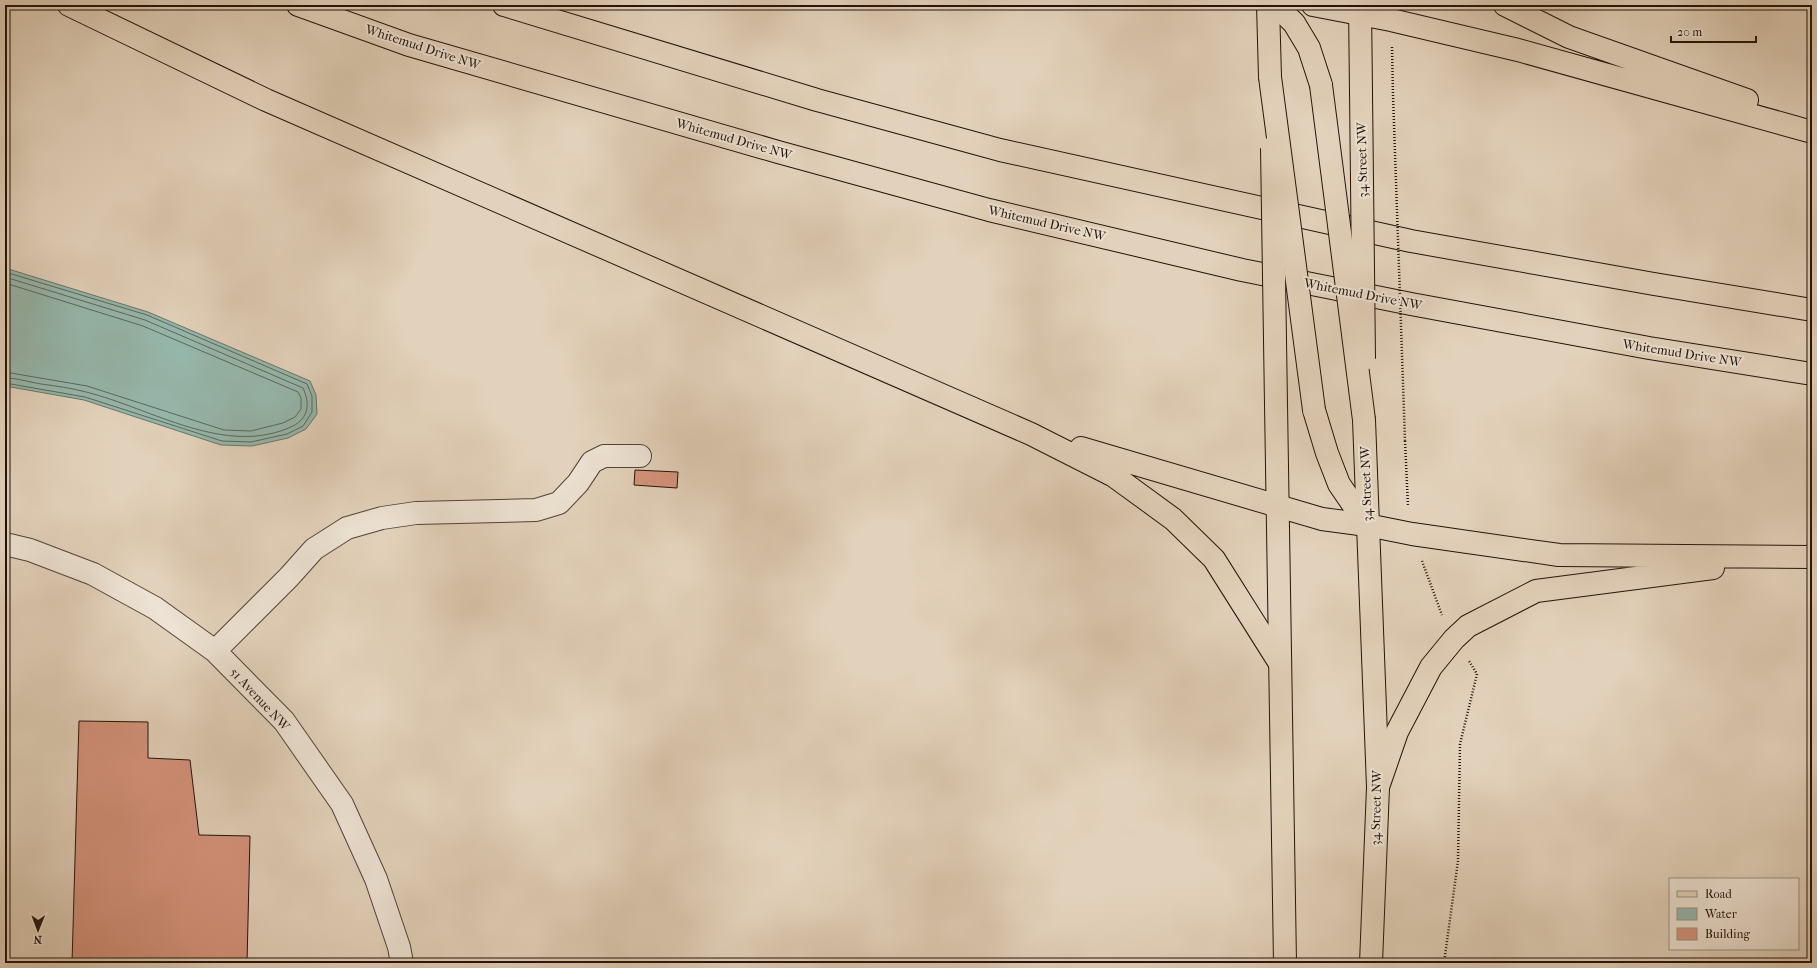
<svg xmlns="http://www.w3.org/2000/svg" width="1817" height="968" font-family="'IM FELL French Canon',serif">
<rect width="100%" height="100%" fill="#e3d2bb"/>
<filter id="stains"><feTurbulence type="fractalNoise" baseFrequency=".005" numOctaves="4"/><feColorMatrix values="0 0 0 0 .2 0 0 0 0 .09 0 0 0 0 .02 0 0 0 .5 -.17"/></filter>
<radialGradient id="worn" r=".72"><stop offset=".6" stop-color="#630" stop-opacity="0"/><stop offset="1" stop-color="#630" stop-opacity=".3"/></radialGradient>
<!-- water -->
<path fill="#96b8ad" stroke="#67766c" d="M5 268 148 312 310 381 316 395 317 414 306 429 288 438 252 446 221 445 84 400 5 386Z"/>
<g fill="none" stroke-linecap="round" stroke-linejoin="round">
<!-- shore -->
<path stroke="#5c665c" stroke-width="1" d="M5 272 147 315 307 384 312 396V412L303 426 287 434 251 442 222 441 85 397 5 383
M5 277 145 320 303 388C310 403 309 418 293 426 226 458 151 408 86 392 71 388 56 386 41 384 29 382 17 378 5 378
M5 283 143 326 298 392 301 398V409L295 417 283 423 251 431 224 430 87 386 5 372"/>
</g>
<!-- building -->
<path fill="#d6947d" stroke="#21130b" d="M635 470 678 472 677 488 634 485Z
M79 721 148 722V758L190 760 199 835 250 836 247 963H72Z"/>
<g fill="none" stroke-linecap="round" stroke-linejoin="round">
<defs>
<path id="minor" d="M5 544 30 550 93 574 155 608 215 651 284 721 342 804 376 879 399 947 402 963
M215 651 289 577 314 549 347 528 382 518 416 513 536 510 559 503 578 483 592 462 604 456H640"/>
<path id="major" d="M1268 5 1270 77
M1360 5 1361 92
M1276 404 1285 963
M1364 420 1378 787 1371 963"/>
<path id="highway" d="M69 5 266 100 1031 434 1114 476 1173 519 1214 559 1279 662
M298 5 409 45 778 152 989 210 1242 270 1411 304 1649 348 1812 374
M504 5 817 100 1000 150 1411 241 1654 284 1812 310
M1275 5 1294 23 1309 48 1321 85
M1313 5 1391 20 1518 50 1812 132
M1505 5 1569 37 1747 100
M1314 410 1327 453 1339 484 1367 525
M1081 448 1322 519 1367 525 1412 534 1559 555 1812 557
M1378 787 1397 732 1431 667 1454 639 1468 626 1536 591 1713 568"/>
</defs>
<!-- minor casing -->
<use href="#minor" stroke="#524337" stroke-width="24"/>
<!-- major casing -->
<use href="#major" stroke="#21130b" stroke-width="24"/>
<!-- highway casing -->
<use href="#highway" stroke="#21130b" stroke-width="24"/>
<!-- path -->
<path stroke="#21130b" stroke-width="2.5" stroke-dasharray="1 2" stroke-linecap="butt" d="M1392 47 1393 95
M1405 441 1408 506
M1422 561 1442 615
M1444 963 1458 861 1460 744 1477 674 1469 661"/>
<!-- minor -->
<use href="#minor" stroke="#ede2d3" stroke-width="22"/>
<!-- major -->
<use href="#major" stroke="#e3d2bb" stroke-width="22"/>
<!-- highway -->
<use href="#highway" stroke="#e3d2bb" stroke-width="22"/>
<defs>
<path id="major-bridge" d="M1361 92 1364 359
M1272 148 1276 404"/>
<path id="highway-bridge" d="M1270 77 1314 410
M1321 85 1364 420"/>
</defs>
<!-- major-bridge casing -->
<use href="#major-bridge" stroke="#21130b" stroke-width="24" stroke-linecap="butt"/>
<!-- highway-bridge casing -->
<use href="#highway-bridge" stroke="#21130b" stroke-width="24" stroke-linecap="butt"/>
<!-- path-bridge -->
<path stroke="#21130b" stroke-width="2.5" stroke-dasharray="1 2" stroke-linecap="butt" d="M1393 95 1405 441"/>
<!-- major-bridge -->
<use href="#major-bridge" stroke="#e3d2bb" stroke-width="22"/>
<!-- highway-bridge -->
<use href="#highway-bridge" stroke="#e3d2bb" stroke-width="22"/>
</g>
<g text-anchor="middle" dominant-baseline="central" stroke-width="4" stroke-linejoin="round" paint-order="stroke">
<!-- street labels -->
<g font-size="13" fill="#21130b" stroke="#ede2d3">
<text transform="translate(423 47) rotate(18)">Whitemud Drive NW</text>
<text transform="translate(734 139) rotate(16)">Whitemud Drive NW</text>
<text transform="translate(1362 160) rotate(-91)">34 Street NW</text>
<text transform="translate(1047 223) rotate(13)">Whitemud Drive NW</text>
<text transform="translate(1363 294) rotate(11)">Whitemud Drive NW</text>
<text transform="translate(1682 353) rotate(9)">Whitemud Drive NW</text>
<text transform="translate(1366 484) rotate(-92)">34 Street NW</text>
<text transform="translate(260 699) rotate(47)">51 Avenue NW</text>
<text transform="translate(1376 808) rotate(-89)">34 Street NW</text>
</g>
</g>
<!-- margin -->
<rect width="1817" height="968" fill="none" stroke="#e3d2bb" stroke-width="20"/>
<rect x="6" y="6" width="1805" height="956" fill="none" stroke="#21130b" stroke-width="2"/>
<rect x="10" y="10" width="1797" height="948" fill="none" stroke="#21130b"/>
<!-- legend -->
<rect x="1669" y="878" width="130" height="72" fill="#ede2d3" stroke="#9b8f83"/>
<rect x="1677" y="891" width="20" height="6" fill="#e3d2bb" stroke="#9b8f83"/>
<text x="1705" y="898" font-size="12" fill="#21130b">Road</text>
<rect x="1677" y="908" width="20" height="12" fill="#96b8ad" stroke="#9b8f83"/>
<text x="1705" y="918" font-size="12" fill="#21130b">Water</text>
<rect x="1677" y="928" width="20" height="12" fill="#d6947d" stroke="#9b8f83"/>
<text x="1705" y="938" font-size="12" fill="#21130b">Building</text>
<!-- north arrow -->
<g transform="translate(38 930) rotate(181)" stroke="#ede2d3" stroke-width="3" paint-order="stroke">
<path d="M0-3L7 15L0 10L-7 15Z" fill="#21130b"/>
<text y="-6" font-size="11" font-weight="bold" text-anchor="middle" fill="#21130b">N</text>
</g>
<!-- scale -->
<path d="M1671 36v6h85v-6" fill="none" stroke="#21130b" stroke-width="2"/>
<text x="1677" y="36" font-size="12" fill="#21130b" stroke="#ede2d3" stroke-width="3" paint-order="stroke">20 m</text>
<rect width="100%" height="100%" filter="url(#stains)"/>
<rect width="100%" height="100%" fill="url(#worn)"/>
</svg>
